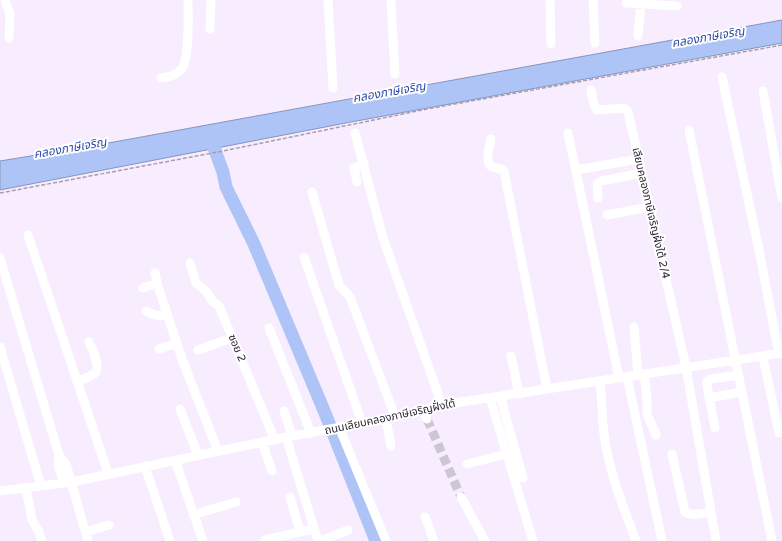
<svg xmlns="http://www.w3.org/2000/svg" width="782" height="541" font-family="'Varela Round','Noto Sans Thai',sans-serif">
<rect width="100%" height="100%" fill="#f7edfe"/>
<!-- water -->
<path fill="#aec4f7" stroke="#8795bc" d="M782 20V43L351 122 0 190V161L92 146Z"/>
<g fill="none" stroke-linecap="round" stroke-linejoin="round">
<!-- river -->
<path stroke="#aec4f7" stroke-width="13" d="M210 137 223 172 226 187 254 244 325 413 376 541"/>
<!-- minor-tunnel -->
<path stroke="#cec5d5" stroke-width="9" stroke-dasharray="9 4.5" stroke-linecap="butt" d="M427 419 461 497"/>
<!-- path -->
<path stroke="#a79ead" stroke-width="1.5" stroke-dasharray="4 2" stroke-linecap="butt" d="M0 193 223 151 427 109 782 45"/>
<!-- minor -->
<path stroke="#fff" stroke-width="9" d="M5 0 10 14 9 38
M328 0 333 88
M391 0 395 74
M550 0 551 44
M593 0 595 43
M627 0 626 3 677 6
M210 29 211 0
M638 36 641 4
M722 77 759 250 779 354
M161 78C168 77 175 76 181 70 190 59 188 16 188 0
M591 90 594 105 597 110 624 108 628 112 686 367 716 541
M763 91 782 198
M689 130 772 541
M355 133 383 238 442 405
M568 133 619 378
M491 139C490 145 484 163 492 167 497 169 500 167 504 171L547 389
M576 170 633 160
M357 182 354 168 364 164
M312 192 339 285 350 297 395 416
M598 198 597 184 601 181 642 173
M607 215 650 207
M28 235 108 473
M304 257 362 423
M0 258 59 455 58 465 64 483
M190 263 196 283 207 292 212 301 219 306 275 440
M155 273 157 283 182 359 218 451
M143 288 157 283
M146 311C154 315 159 317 167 314
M634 327 638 375
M269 328 311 433
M0 347 41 486
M159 349 177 343
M198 350 232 338
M511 356 519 394
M763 357 779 433
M644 374 647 398V414L656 435
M627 377 662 541
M77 382C82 379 91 377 95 373 101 366 92 349 89 342
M600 382C602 399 602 417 604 434 609 472 623 506 636 541
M501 397 505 414 523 478
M490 398 533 541
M709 398 741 392
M180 409 198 455
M422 409 427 419
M284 411 292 436
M386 419 391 446
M339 427 386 541
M715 428 707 386V381L711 379 738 375
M286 437 318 541
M262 442 272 471
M672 454 685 512C693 517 702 513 710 512
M59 455 66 464 88 541
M175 460 203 541
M467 464 506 454
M145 466 170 541
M26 488 32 520 38 530 42 541
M0 491 72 482 286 437 386 419 442 405 782 353
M290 497 300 532
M461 497 485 541
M193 515 236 502
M425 517 434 541
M86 532 109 525
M265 540 314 529
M321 541 348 530"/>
</g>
<g text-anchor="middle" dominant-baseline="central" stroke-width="4" stroke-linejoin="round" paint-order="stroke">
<!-- street labels -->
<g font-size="11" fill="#2c2631" stroke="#fff">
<text transform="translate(651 213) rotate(77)">เลียบคลองภาษีเจริญฝั่งใต้ 2/4</text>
<text transform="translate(237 348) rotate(67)">ซอย 2</text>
<text transform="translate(390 417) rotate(-12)">ถนนเลียบคลองภาษีเจริญฝั่งใต้</text>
</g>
<!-- water labels -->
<g font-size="12" font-style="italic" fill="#2f4cad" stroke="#fff">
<text transform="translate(708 37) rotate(-10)">คลองภาษีเจริญ</text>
<text transform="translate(389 92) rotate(-10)">คลองภาษีเจริญ</text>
<text transform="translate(70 148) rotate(-10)">คลองภาษีเจริญ</text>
</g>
</g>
</svg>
